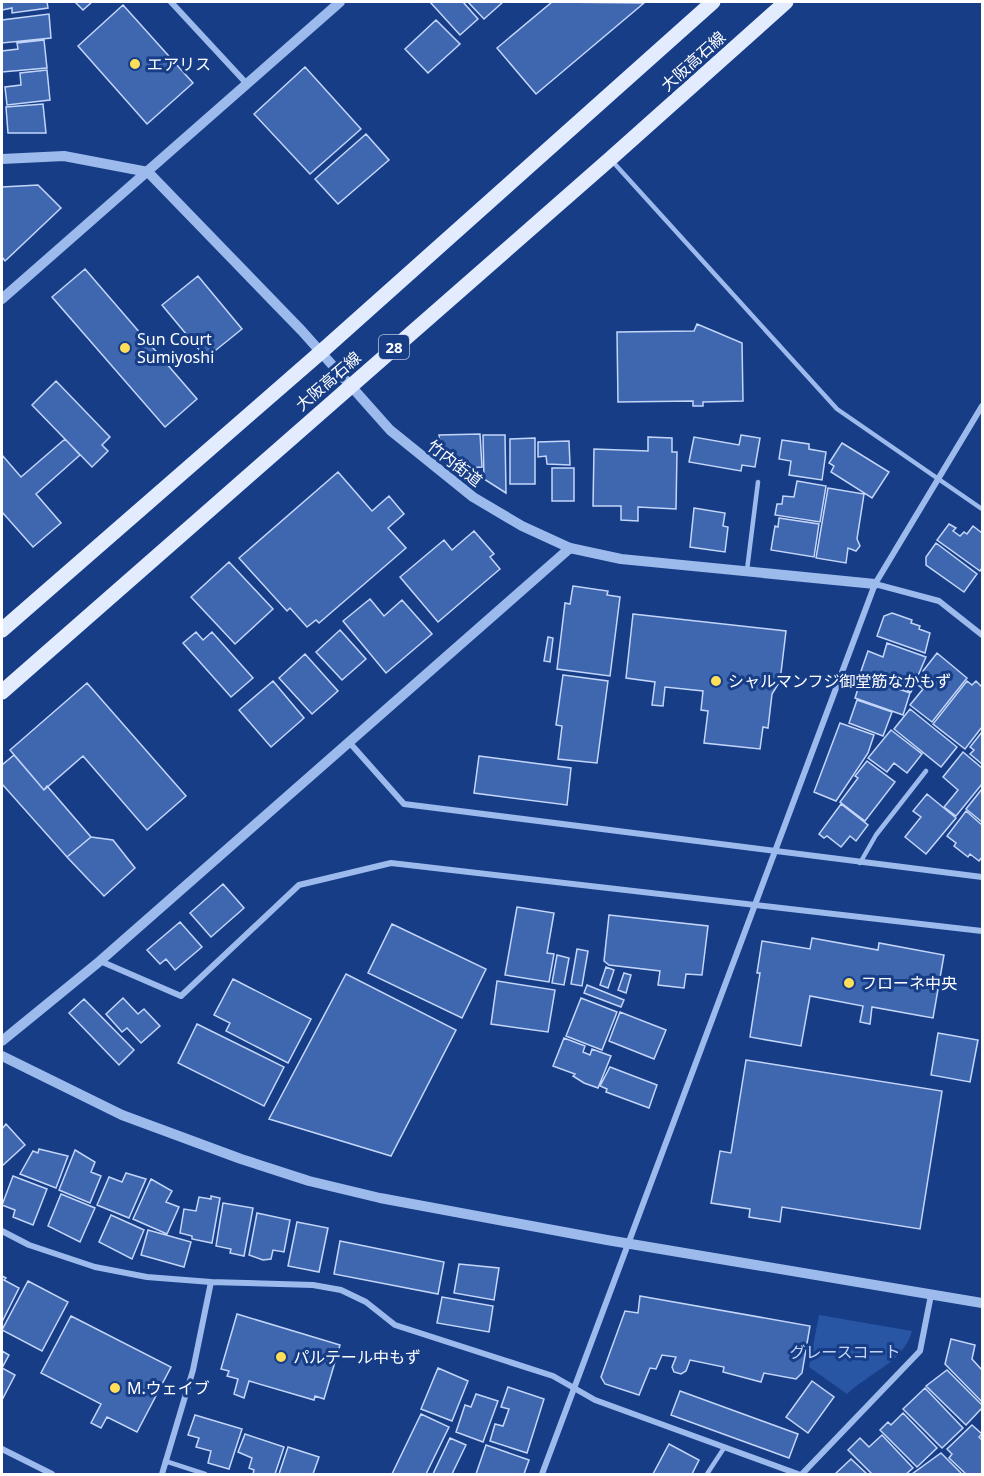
<svg xmlns="http://www.w3.org/2000/svg" width="984" height="1476" font-family="'Noto Sans','Noto Sans JP',sans-serif">
<rect width="100%" height="100%" fill="#173d87"/>
<!-- green -->
<path fill="#2955a5" d="M819 1315 912 1331C903 1363 870 1372 847 1394L809 1367Z"/>
<!-- building -->
<path fill="#3f67b0" stroke="#c3d6fa" stroke-width="1.5" d="M2 2H47L48 8 12 13V8L2 10Z
M75 2H92L83 10Z
M430 2H463L478 19 460 35Z
M468 2H503L484 19Z
M552 2 644 3 536 94 497 48Z
M123 5 193 83 147 124 78 46Z
M49 14 51 38 2 43V20Z
M436 20 460 44 428 73 405 49Z
M44 40 47 68 2 72V51L18 49 17 43Z
M305 67 361 129 310 174 254 114Z
M47 70 50 100 7 105 5 87 21 85 20 73Z
M43 104 46 133H8L6 107Z
M366 134 389 160 338 204 315 179Z
M38 185 61 208 5 261 2 257V187Z
M85 269 197 399 165 427 52 297Z
M198 276 242 329 206 358 162 305Z
M697 324 742 343 743 401 703 402V406H693V401L618 402 617 332 694 331Z
M56 381 110 437 102 445 108 451 92 467 32 405Z
M480 434 482 467 468 468 440 443 439 435Z
M483 435H505L506 493 484 479Z
M741 435 760 438 755 467 742 465 741 471 689 462 694 437 739 445Z
M648 437 672 438V452H677L676 509 638 507V521L621 520V506H593L594 449 648 451Z
M535 438V484H510V439Z
M65 439 80 455 36 494 61 523 33 547 2 512V455L21 477Z
M782 440 809 444V449L826 452 822 480 789 475 791 461 779 459Z
M569 441 570 465 547 464 546 456 538 457V442Z
M842 443 889 472 872 498 831 472 834 466 829 463Z
M552 468H574V501H552Z
M338 472 372 511 389 496 404 514 388 528 406 548 319 623 316 620 307 627 290 608 287 611 239 558Z
M797 481 826 486 820 522 775 515 777 504H782L783 496 794 497Z
M828 488 864 494 857 539 860 546 856 551 848 548 846 563 816 558Z
M694 508 725 513 723 526 728 527 725 552 690 547Z
M779 518 819 524 814 557 771 550 775 526 778 527Z
M949 524 956 528 953 531 960 536 964 532 967 534 973 526 982 533V568L980 571 937 540Z
M474 531 494 554 490 557 500 569 438 622 400 577 444 540 452 550Z
M936 543 977 574 964 592 926 565V557Z
M229 562 273 609 235 644 191 597Z
M573 586 608 591 607 595 620 597 610 676 557 669 565 603 570 604Z
M370 599 384 616 402 600 432 634 386 673 343 621Z
M892 613 912 620 911 623 920 626 919 629 930 633 925 653 877 636 884 616Z
M633 614 786 631 780 681 772 694 768 728 763 727 760 749 704 743 708 711 701 710 703 691 665 687 663 706 652 705 655 682 626 678Z
M340 630 366 659 342 680 316 652Z
M196 632 203 640 212 632 253 678 231 697 183 643Z
M548 637 553 638 550 662 544 661Z
M887 643 926 657 911 692 860 674 868 651 883 657Z
M937 653 967 678 932 722 910 705 923 689 918 685 926 674 923 671Z
M305 654 338 691 312 714 279 678Z
M563 675 608 681 597 763 558 759 562 726 556 725Z
M862 676 910 693 903 715 855 698Z
M273 681 304 718 271 747 239 710Z
M967 681 972 685 976 681 982 687V727L965 749 933 724Z
M87 683 186 796 147 830 83 756 44 790 10 750Z
M857 700 892 712 883 736 849 723Z
M910 709 957 747 941 767 894 729Z
M840 723 874 735 868 753 836 801 814 792Z
M891 730 922 754 907 773 894 763 887 772 868 758Z
M982 732V764L970 754 974 750 970 747Z
M963 752 982 768V784L956 816 944 807 958 790 943 777Z
M14 755 44 790 47 786 91 837 67 857 2 784V765Z
M479 756 571 768 567 805 474 793Z
M867 761 895 782 865 821 840 802 858 778 855 776Z
M982 789V822L966 809Z
M927 794 956 818 926 854 905 837 921 817 913 811Z
M841 804 868 825 856 841 850 836 841 847 827 836 824 838 819 834Z
M966 811 982 825V857L979 861 970 854 968 857 954 846 956 843 947 836Z
M91 837 113 840 135 868 104 896 67 857Z
M223 884 244 908 211 937 190 913Z
M517 907 554 913 547 953 554 954 549 982 505 975Z
M609 915 708 926 702 975 686 974 684 988 658 985 660 971 609 965 604 961Z
M180 922 202 947 175 970 166 959 160 964 147 950Z
M392 924 486 969 462 1018 368 973Z
M812 938 878 950 879 943 944 955 933 1018 872 1007 870 1024 860 1022 863 1006 810 996 801 1046 750 1037 760 973H757L762 941 810 949Z
M577 949 588 951 582 986 571 984Z
M557 955 569 958 564 985 552 983Z
M606 967 614 970 608 988 600 985Z
M624 973 631 975 626 993 618 990Z
M346 974 456 1030 391 1156 269 1119Z
M233 979 311 1019 288 1063 226 1031 230 1023 214 1015Z
M497 981 555 990 548 1032 491 1024Z
M587 985 624 1000 621 1007 584 993Z
M123 998 138 1014 144 1009 160 1026 141 1043 127 1028 122 1032 106 1014Z
M581 998 617 1012 602 1050 566 1036Z
M84 999 134 1050 119 1065 69 1013Z
M620 1012 666 1030 654 1059 609 1041Z
M197 1024 284 1067 264 1106 178 1063Z
M938 1033 978 1040 970 1082 931 1075Z
M564 1038 585 1046 583 1052 590 1055 592 1049 611 1056 598 1088 584 1083 573 1076 575 1074 553 1066Z
M746 1060 942 1091 920 1229 782 1207 780 1222 749 1217 750 1209 711 1203 720 1151 731 1153Z
M610 1067 657 1085 649 1108 606 1092 607 1089 600 1086Z
M6 1124 25 1145 2 1166V1129Z
M39 1149 68 1156 56 1188 20 1174 33 1151 38 1153Z
M75 1150 95 1162 91 1172 101 1176 90 1203 59 1190Z
M126 1173 146 1179 129 1218 97 1205 109 1177 122 1182Z
M13 1176 47 1189 33 1225 13 1217 15 1210 2 1205Z
M151 1179 172 1191 166 1202 179 1207 167 1234 133 1219Z
M61 1194 95 1208 80 1242 48 1226Z
M211 1196 220 1198 212 1243 192 1239V1236L180 1233 184 1209 196 1211 199 1197 211 1199Z
M223 1203 253 1208 244 1256 230 1253 231 1249 216 1246Z
M257 1213 290 1220 284 1252 273 1250 271 1259 263 1260 249 1255Z
M111 1215 144 1230 132 1259 99 1242Z
M297 1222 328 1228 319 1272 288 1266Z
M148 1230 191 1242 184 1267 141 1255Z
M340 1241 444 1262 438 1294 334 1274Z
M459 1264 499 1268 494 1300 454 1293Z
M2 1276 6 1278 4 1280 19 1288 2 1322Z
M28 1281 68 1302 42 1351 2 1330Z
M640 1296 810 1326 802 1373 796 1379 764 1373 761 1382 723 1372 724 1367 690 1360 686 1371 681 1374 674 1372 672 1367 676 1357 662 1355 656 1369 650 1368 639 1395 605 1384 601 1377 625 1311 638 1313Z
M442 1297 493 1306 489 1332 437 1323Z
M237 1314 340 1345 324 1399 315 1396 314 1400 249 1381 244 1398 234 1394 238 1379 227 1376 229 1371 221 1369Z
M71 1316 171 1367 137 1432 107 1417 101 1428 91 1423 101 1404 41 1373Z
M951 1339 975 1345 972 1359 982 1370V1402L945 1364Z
M2 1351 9 1355 2 1368 15 1375 2 1400Z
M438 1368 468 1381 452 1421 421 1409Z
M947 1370 982 1405V1408L966 1425 926 1386Z
M812 1381 834 1397 808 1433 786 1417Z
M508 1387 544 1399 527 1453 490 1441 495 1424 503 1426 509 1409 501 1407Z
M925 1388 963 1428 942 1448 903 1409Z
M680 1391 798 1434 789 1458 671 1415Z
M476 1394 498 1401 483 1442 456 1432 465 1405 471 1407Z
M903 1413 937 1448 917 1467 880 1430 888 1422 891 1425Z
M421 1414 449 1427 426 1474H392Z
M195 1415 242 1429 229 1469 208 1463 211 1451 196 1447 199 1438 188 1435Z
M972 1425 982 1434 979 1437 982 1440V1474H966L949 1458 952 1454 947 1449Z
M245 1434 284 1447 275 1474H253L254 1470 249 1468 252 1458 238 1452Z
M882 1435 913 1468 906 1474H872L848 1450 860 1438 869 1447Z
M450 1438 466 1445 452 1474H433Z
M669 1444 699 1460 692 1474H653Z
M486 1445 529 1460 524 1474H476Z
M288 1447 319 1457 313 1474H279Z
M941 1453 962 1474H912Z
M851 1459 867 1474H835Z"/>
<g fill="none" stroke-linecap="round" stroke-linejoin="round">
<!-- service -->
<path stroke="#9dbaed" stroke-width="4.5" d="M613 162 837 409 982 509
M747 570 758 482
M860 863 876 835 926 771
M165 1461 205 1474
M707 1474 724 1448"/>
<!-- minor -->
<path stroke="#9dbaed" stroke-width="6" d="M171 2 247 84
M875 584 939 601 982 635
M349 742 404 804 982 877
M100 961 181 996 299 885 391 863 982 931
M2 1231 29 1245 95 1267 147 1277 211 1282 313 1285 341 1290 366 1302 395 1325 553 1376 595 1400 798 1474
M2 1449 52 1474
M162 1474 193 1370 211 1282
M542 1474 875 584 982 406
M802 1474 920 1351 931 1295"/>
<!-- tertiary -->
<path stroke="#9dbaed" stroke-width="10" d="M2 159 64 156 148 172 302 331 390 430 473 497 522 526 570 548 621 559 875 584
M2 299 340 2
M2 1041 100 961 570 548
M2 1056 122 1115 241 1159 309 1181 380 1198 607 1240 982 1303"/>
<!-- primary -->
<path stroke="#e3ebff" stroke-width="15" d="M2 630 321 352 713 2
M2 692 610 159 786 2"/>
</g>
<!-- markers -->
<g fill="#ffdf59" stroke="#173d87" stroke-width="2">
<circle cx="135" cy="64" r="6"/>
<circle cx="125" cy="348" r="6"/>
<circle cx="716" cy="681" r="6"/>
<circle cx="849" cy="983" r="6"/>
<circle cx="281" cy="1357" r="6"/>
<circle cx="115" cy="1388" r="6"/>
</g>
<g text-anchor="middle" dominant-baseline="central" stroke-width="6" stroke-linejoin="round" paint-order="stroke">
<!-- shield labels -->
<rect fill="#173d87" stroke="#b9c5db" stroke-width="1.5" x="379" y="335" width="30" height="24" rx="4.5"/>
<g font-size="15" font-weight="bold" fill="#fff">
<text x="394" y="347">28</text>
</g>
<!-- street labels -->
<g font-size="16" fill="#fff" stroke="#173d87">
<text transform="translate(693 61) rotate(-42)">大阪高石線</text>
<text transform="translate(328 381) rotate(-41)">大阪高石線</text>
<text transform="translate(455 463) rotate(38)">竹内街道</text>
</g>
<!-- poi labels -->
<g font-size="16" fill="#fff" stroke="#173d87" text-anchor="start">
<text x="147" y="64">エアリス</text>
<text x="137" y="339">Sun Court<tspan x="137" dy="18">Sumiyoshi</tspan></text>
<text x="728" y="681">シャルマンフジ御堂筋なかもず</text>
<text x="861" y="983">フローネ中央</text>
<text x="293" y="1357">パルテール中もず</text>
<text x="127" y="1388">M.ウェイブ</text>
</g>
<!-- park labels -->
<g font-size="16" fill="#c3d6fa" stroke="#173d87">
<text x="845" y="1352">グレースコート</text>
</g>
</g>
<!-- border -->
<rect width="984" height="1476" fill="none" stroke="#ffffff" stroke-width="6"/>
</svg>
